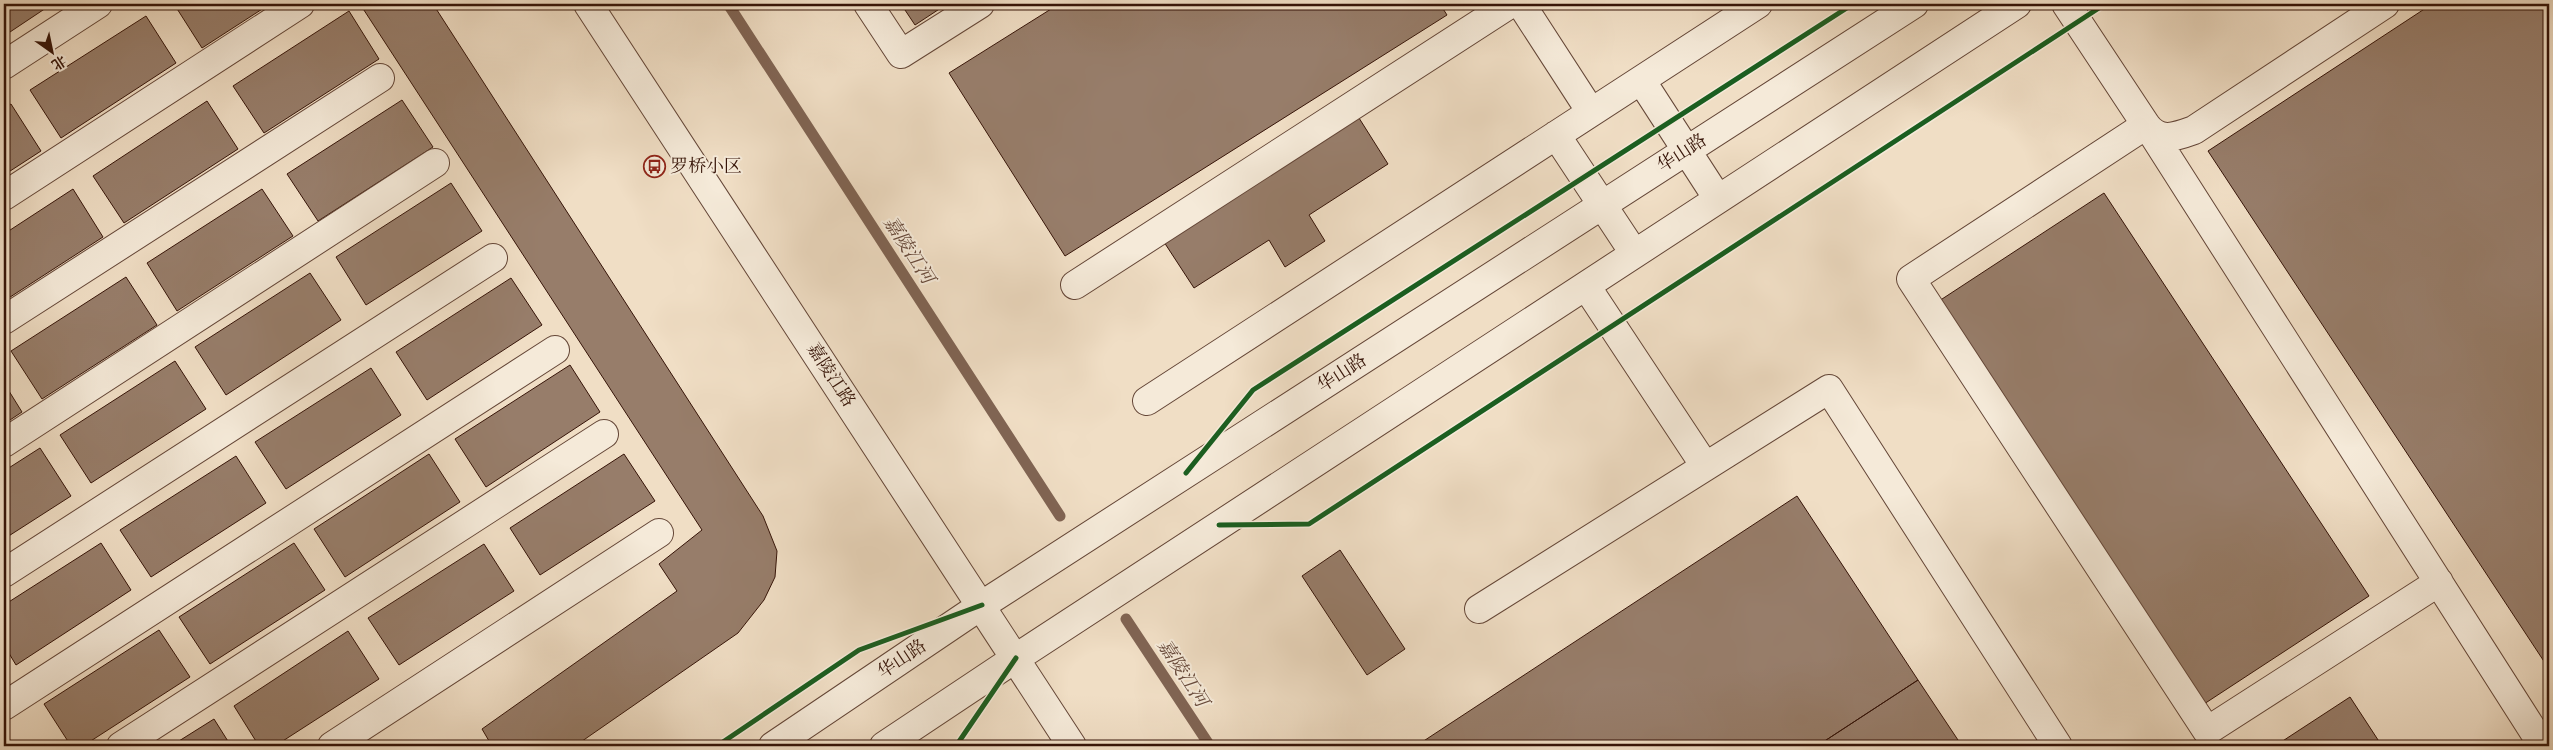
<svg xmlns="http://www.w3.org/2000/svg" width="2553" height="750" font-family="Cardo,'Noto Serif SC',serif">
<rect width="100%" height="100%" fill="#f0dec5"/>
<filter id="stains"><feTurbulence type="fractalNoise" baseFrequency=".004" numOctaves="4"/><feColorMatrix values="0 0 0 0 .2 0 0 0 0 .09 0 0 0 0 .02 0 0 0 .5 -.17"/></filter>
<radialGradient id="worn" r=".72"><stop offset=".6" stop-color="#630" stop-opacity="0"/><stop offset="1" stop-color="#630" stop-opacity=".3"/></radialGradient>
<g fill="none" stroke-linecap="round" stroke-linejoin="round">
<!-- stream -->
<path stroke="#806453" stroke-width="11" d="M728 4 1060 516
M1126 619 1210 746"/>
</g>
<!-- building -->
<path fill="#977d6a" stroke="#361408" d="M4 4H52L4 36Z
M174 4H270L202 48Z
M360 4H433L763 516 777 551 775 577 764 600 738 633 575 746H492L482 729 677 591 659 564 702 530Z
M901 4H947L915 25Z
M1059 4H1440L1447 15 1065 256 949 73Z
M2432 4H2549V669L2208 151Z
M349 11 379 59 264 133 233 86Z
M146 16 176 63 61 138 30 90Z
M402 100 433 147 318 221 287 174Z
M207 101 238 149 124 223 93 176Z
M11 104 41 151 4 175V108Z
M1359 118 1388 164 1309 215 1325 241 1285 267 1269 240 1194 288 1164 242Z
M451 183 482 231 366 305 336 257Z
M73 189 103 237 4 301V234Z
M262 189 293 236 177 311 147 263Z
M2104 193 2369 596 2204 704 1939 301Z
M310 273 341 320 226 395 195 347Z
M126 277 157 325 42 399 11 351Z
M511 278 542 325 427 400 396 352Z
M175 361 206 409 91 483 60 435Z
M570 365 600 412 486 487 455 439Z
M371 368 401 415 286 489 255 442Z
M4 383 22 412 4 424Z
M40 448 71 496 4 539V471Z
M429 454 460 502 345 577 314 529Z
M624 454 655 501 540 575 510 528Z
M236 456 266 503 151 577 120 530Z
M1797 496 1918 680 1817 746H1416Z
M101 543 131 590 16 665 4 645V605Z
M294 543 325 590 210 664 179 617Z
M484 544 514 591 399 665 368 618Z
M1340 550 1405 649 1367 675 1302 576Z
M159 630 190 677 83 746H71L44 704Z
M348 631 379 679 275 746H259L234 706Z
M1918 680 1962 746H1817Z
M2350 697 2382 746H2275Z
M214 719 231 746H171Z"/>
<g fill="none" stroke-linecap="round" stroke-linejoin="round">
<defs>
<path id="minor" d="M588 4 1072 746
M868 4 901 54 980 4
M1521 4 1591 112
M2066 4 2146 125C2159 143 2175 137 2194 130L2385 4
M4 65 98 4
M1641 80 1718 199
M2146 125 1911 279 2207 731 2439 582
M2152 133 2543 746
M1556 135 1634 253
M4 196 300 4
M1075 285 1510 4
M1586 286 1705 466
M4 320 380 78
M1147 401 1758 4
M4 443 435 163
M4 573 493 258
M1479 609 1829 389 2058 746
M4 706 555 350
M121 746 604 434
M332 746 659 533
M773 746 982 605 1914 4
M884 746 1016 658 2017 4"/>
</defs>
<!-- minor casing -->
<use href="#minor" stroke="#644637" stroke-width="30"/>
<!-- minor -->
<use href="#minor" stroke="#f5ead9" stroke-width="28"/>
<defs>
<path id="cycleway" d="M1186 473 1253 390 1853 4
M1219 525 1309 524 2105 4
M717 746 859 650 982 605
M956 746 1016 658"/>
</defs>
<!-- cycleway casing -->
<use href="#cycleway" stroke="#f5ead9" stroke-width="8"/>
<!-- cycleway -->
<use href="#cycleway" stroke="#1b5e20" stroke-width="5"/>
</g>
<!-- icons -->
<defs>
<symbol id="bus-ring" viewBox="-11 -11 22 22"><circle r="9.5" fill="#f5ead9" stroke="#8f2418" stroke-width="1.5"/><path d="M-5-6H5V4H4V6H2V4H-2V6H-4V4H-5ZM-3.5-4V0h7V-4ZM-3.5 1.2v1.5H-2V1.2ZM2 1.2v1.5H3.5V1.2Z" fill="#8f2418"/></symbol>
</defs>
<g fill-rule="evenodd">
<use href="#bus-ring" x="642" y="154" width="25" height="25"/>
</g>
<g text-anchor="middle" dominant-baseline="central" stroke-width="4" stroke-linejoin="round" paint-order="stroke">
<!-- street labels -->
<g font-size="18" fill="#361408" stroke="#f5ead9">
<text transform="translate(1682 153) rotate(-33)">华山路</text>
<text transform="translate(1342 373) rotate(-33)">华山路</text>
<text transform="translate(831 375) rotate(57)">嘉陵江路</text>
<text transform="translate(902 659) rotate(-34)">华山路</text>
</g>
<!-- poi labels -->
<g font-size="18" fill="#361408" stroke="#f5ead9" text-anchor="start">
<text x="670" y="166">罗桥小区</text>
</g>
<!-- water labels -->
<g font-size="19" font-style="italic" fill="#67493a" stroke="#f5ead9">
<text transform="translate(909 250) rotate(57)">嘉陵江河</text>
<text transform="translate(1183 673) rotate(57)">嘉陵江河</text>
</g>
</g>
<!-- margin -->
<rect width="2553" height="750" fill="none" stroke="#f0dec5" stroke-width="20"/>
<rect x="5" y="5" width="2543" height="740" fill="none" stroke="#361408" stroke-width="2.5"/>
<rect x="10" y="10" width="2533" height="730" fill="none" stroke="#361408"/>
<!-- north arrow -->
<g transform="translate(52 52) rotate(147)" stroke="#f5ead9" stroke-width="4" paint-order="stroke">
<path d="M0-4L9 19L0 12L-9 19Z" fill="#361408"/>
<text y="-8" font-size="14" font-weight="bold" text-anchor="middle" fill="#361408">北</text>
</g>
<rect width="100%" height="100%" filter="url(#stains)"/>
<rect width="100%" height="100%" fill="url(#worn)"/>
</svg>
